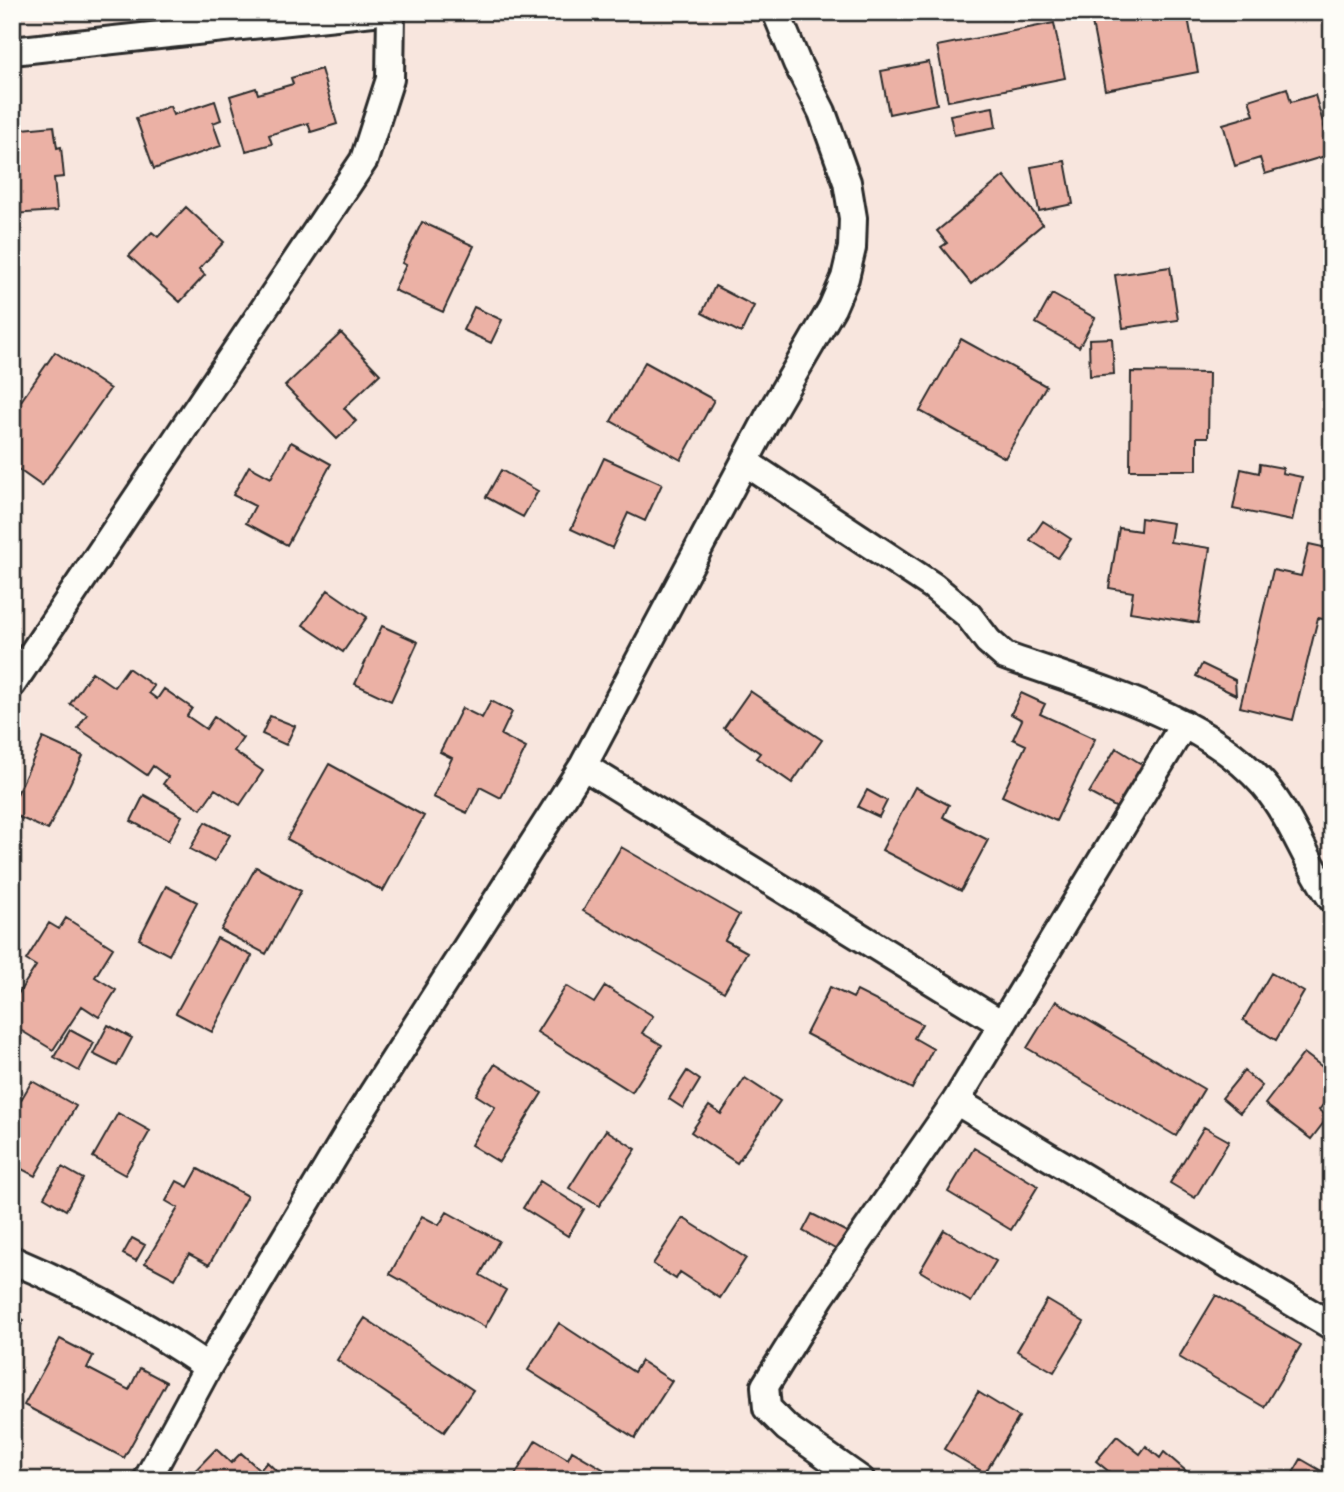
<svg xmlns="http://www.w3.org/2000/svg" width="1344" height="1492" font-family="'Shantell Sans',sans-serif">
<rect width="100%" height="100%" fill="#f8e6de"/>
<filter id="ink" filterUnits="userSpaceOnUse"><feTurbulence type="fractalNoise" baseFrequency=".0143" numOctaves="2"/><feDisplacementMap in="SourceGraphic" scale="14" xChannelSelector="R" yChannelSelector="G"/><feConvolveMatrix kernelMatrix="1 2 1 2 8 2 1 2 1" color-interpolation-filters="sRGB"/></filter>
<g filter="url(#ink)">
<!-- building -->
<path fill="#ebb1a5" stroke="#2b2b2b" stroke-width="2" d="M1000 12H1039L1002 19Z
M1148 12H1187L1198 72 1105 90 1092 23Z
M1054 23 1065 78 948 101 937 46Z
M929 62 937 104 889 114 881 71Z
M321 69 337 124 311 132 308 123 269 135 272 144 246 151 230 96 256 88 258 94 293 84 291 78Z
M1287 88 1291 102 1315 95 1332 154 1265 174 1260 158 1235 166 1223 124 1254 115 1249 100Z
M215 101 221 120 213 123 221 146 154 169 136 118 170 106 173 115Z
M993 107 996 127 954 135 950 115Z
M54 126 57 148 61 147 64 177 54 178 57 211 12 214V130Z
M1065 161 1073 204 1039 211 1031 167Z
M1004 176 1043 224 971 284 941 247 947 243 937 231Z
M186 207 224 242 199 269 205 275 180 302 129 256 152 232 158 237Z
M422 222 474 246 443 312 394 290 406 265 402 263Z
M1170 267 1178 320 1123 328 1115 275Z
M715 286 754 306 741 333 702 313Z
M1052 294 1095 318 1079 347 1036 323Z
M474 307 502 320 491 343 463 330Z
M341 333 380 374 344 408 356 421 337 439 285 386Z
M1112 338 1114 374 1090 376 1089 339Z
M961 339 1046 386 1005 458 920 411Z
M55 352 110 389 42 486 12 465V414Z
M645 362 714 400 681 460 611 421Z
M1131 372 1209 373 1208 437H1197V470H1130Z
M291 442 331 464 287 545 246 523 255 506 233 495 249 466 271 478Z
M604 458 662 484 645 521 628 513 612 548 571 529Z
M1260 464 1283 468 1282 473 1302 477 1292 521 1233 509 1241 469 1259 473Z
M501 470 538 491 523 517 486 497Z
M1141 518 1173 523 1170 542 1210 548 1198 623 1130 612 1133 592 1109 588 1119 528 1140 531Z
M1043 521 1071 539 1058 558 1030 540Z
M1309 544 1332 549V621L1318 618 1293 720 1240 707 1273 570 1301 576Z
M328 590 367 617 343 652 303 625Z
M382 626 418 642 391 701 355 684Z
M1202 664 1235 680 1236 695 1196 676Z
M128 668 154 686 149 693 157 699 164 689 192 708 187 716 206 729 214 717 243 738 234 751 263 771 240 805 215 789 201 809 163 784 168 777 153 766 147 775 78 728 87 714 70 704 92 672 114 687Z
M750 691 822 740 792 783 756 758 760 753 724 728Z
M1021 693 1045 704 1040 714 1095 739 1056 821 1002 796 1026 745 1013 739 1022 720 1011 714Z
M491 701 512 712 501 735 526 748 501 798 480 787 467 813 433 797 452 758 440 752 462 708 482 718Z
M270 716 295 726 286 745 262 734Z
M43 738 83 756 48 830 12 814V805Z
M1116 748 1143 765 1117 808 1089 793Z
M329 764 424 816 383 891 287 839Z
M915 787 949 805 943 817 988 840 961 891 882 850Z
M867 790 887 801 879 817 858 807Z
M144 795 182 816 168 841 131 821Z
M205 822 230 835 214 862 190 849Z
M621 847 739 915 725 940 747 952 724 992 583 911Z
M256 867 301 891 266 954 221 930Z
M166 886 197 902 169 955 139 939Z
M66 918 113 948 95 977 116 990 99 1017 82 1006 53 1050 12 1025V1003L36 966 26 960 49 923 59 929Z
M217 938 252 956 212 1032 176 1013Z
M1271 973 1304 992 1276 1040 1243 1020Z
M566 986 594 1003 605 986 653 1016 642 1033 662 1045 632 1092 537 1032Z
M830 987 853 998 857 991 922 1024 914 1038 933 1049 912 1089 806 1034Z
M1056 1001 1204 1089 1176 1136 1027 1048Z
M108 1025 132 1038 117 1066 93 1054Z
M70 1030 94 1043 79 1071 54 1057Z
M1304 1053 1329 1072 1322 1081 1332 1088V1093L1319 1110 1328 1117 1311 1139 1265 1104Z
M495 1064 542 1093 499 1162 471 1145 495 1107 476 1095Z
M687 1071 700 1080 683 1108 669 1099Z
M1244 1071 1262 1086 1240 1113 1222 1098Z
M745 1078 780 1101 737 1163 691 1132 709 1106 721 1114Z
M32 1081 76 1106 35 1176 12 1164V1102L18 1105Z
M118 1113 150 1131 125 1175 93 1157Z
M1204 1127 1229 1141 1195 1198 1170 1183Z
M606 1130 636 1149 599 1206 569 1188Z
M974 1148 1038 1186 1011 1230 948 1192Z
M62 1167 83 1179 66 1210 44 1197Z
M198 1169 247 1196 209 1265 189 1254 175 1279 145 1263 178 1208 166 1201 177 1181 188 1187Z
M540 1181 584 1209 568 1236 523 1208Z
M447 1212 499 1241 480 1275 506 1290 485 1327 390 1274 422 1216 439 1225Z
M812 1214 847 1232 837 1250 803 1231Z
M683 1218 746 1258 720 1298 680 1272 676 1279 653 1264Z
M944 1230 996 1261 971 1302 920 1271Z
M132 1238 145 1245 136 1261 123 1254Z
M1216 1295 1301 1345 1264 1407 1179 1357Z
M1047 1300 1084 1322 1054 1372 1017 1351Z
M12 1313 24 1320 12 1339Z
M365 1318 473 1390 444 1432 337 1360Z
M559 1323 634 1372 641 1361 672 1381 635 1438 528 1370Z
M60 1339 93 1356 87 1368 129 1390 140 1368 166 1382 124 1458 24 1405Z
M978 1392 1019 1417 985 1473 944 1449Z
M1117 1436 1140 1454 1146 1446 1160 1458 1164 1452 1186 1471 1181 1480H1109L1113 1475 1096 1461Z
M536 1440 568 1459 572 1451 618 1478 617 1480H512Z
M216 1449 231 1463 241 1453 260 1470 267 1462 286 1480H186Z
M1301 1459 1330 1476 1328 1480H1289Z"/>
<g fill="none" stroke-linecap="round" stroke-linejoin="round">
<defs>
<path id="street" d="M12 51 373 12
M745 462 933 586 968 615 988 641 1005 656C1091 687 1202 714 1264 785 1293 819 1306 863 1332 899
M12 684 364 160 390 79 391 12
M583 766 1002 1024
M956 1101 1332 1326
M12 1260C81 1289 147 1325 208 1367
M147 1480 208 1367 357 1118 583 766 769 416 832 308 845 278 852 248 853 218 847 182 822 112 797 63 776 12
M861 1480 787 1428 767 1408 765 1386 821 1296 956 1101 1184 724"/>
</defs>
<!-- street casing -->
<use href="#street" stroke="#2b2b2b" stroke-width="32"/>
<!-- street -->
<use href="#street" stroke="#fdfcf7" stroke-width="26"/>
</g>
</g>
<!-- margin -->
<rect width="1344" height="1492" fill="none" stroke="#fdfcf7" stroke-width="42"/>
<rect x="21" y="21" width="1302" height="1450" fill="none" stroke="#2b2b2b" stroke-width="2.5" filter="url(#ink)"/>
</svg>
